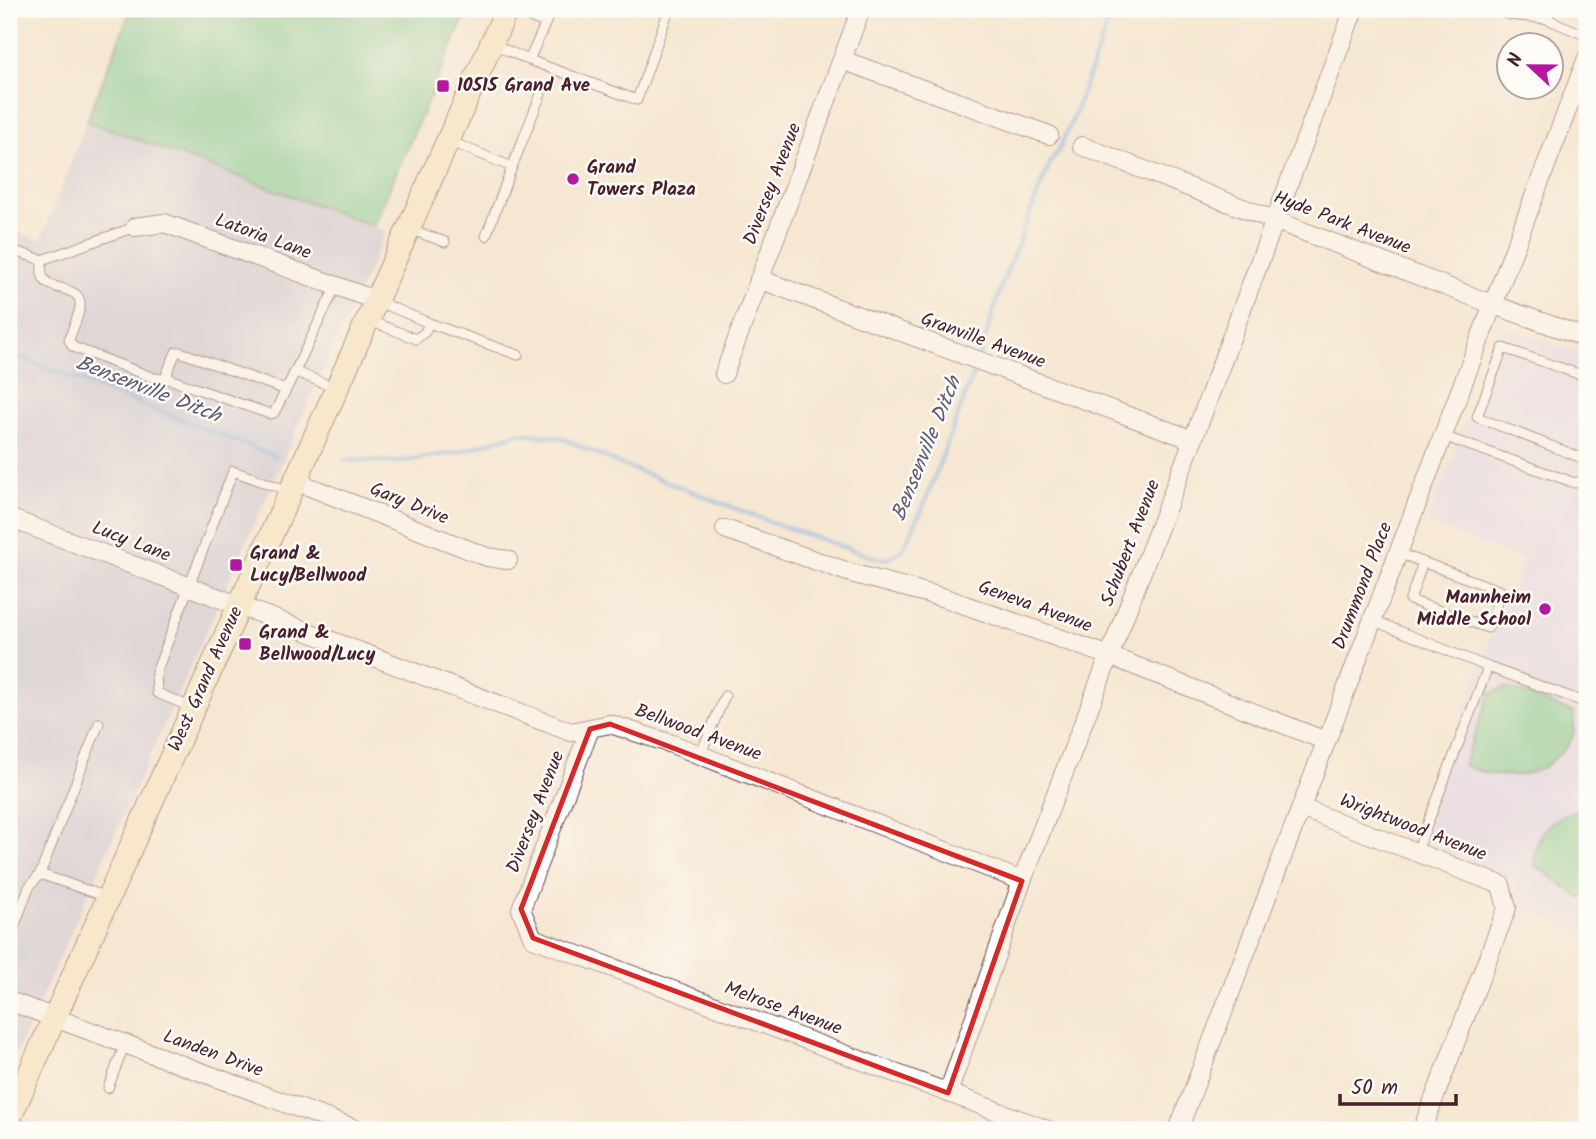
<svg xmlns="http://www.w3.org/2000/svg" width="1596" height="1139" font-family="Kalam,sans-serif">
<rect width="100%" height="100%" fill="#fdfcf7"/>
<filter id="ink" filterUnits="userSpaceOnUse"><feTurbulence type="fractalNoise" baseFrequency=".0143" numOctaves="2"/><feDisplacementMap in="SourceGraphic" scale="14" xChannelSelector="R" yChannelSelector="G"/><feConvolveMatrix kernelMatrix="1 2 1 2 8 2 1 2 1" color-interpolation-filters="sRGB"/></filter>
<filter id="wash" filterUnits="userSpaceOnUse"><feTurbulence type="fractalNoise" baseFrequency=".00686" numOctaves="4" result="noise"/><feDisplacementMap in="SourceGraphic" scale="28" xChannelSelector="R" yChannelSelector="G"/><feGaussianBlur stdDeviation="1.57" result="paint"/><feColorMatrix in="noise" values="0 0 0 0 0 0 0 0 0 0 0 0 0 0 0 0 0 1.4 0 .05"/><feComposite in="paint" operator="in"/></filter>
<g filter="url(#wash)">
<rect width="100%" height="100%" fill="#f6e7d2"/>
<!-- built -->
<path fill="#ded5f6" d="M1508 327 1587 356V933L1520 907 1515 881 1447 849 1437 830 1421 824 1482 659 1523 560 1427 523 1499 334Z"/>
<!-- industrial -->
<path fill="#c3c1dc" d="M87 121 386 231 9 1070V230L41 240Z"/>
<!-- green -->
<path fill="#74cb91" stroke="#5f755e" stroke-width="2" d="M131 9H468L373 226 87 121Z
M1506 687 1574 713C1573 720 1575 728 1573 735 1570 744 1563 751 1556 757 1530 783 1494 778 1463 765L1490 694Z
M1576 812 1587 813V895L1581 898 1535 865C1533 838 1549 816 1576 812Z"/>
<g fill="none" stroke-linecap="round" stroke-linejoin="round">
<!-- stream -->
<path stroke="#78ade6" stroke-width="4.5" d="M9 353 275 456
M980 356 1002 284 1050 163 1059 150 1073 118 1113 9
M345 460 397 462 459 452 519 433 562 438 620 464 773 523 873 557 888 559 903 549 924 505 977 364"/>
</g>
</g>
<g filter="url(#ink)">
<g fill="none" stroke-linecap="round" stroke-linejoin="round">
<defs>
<path id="lane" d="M508 9 545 23
M1492 9 1510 15 1547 19 1587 36
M1547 19 1551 9
M492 44 529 60 552 9
M529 60 637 100 669 9
M449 141 512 167 486 236
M512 167 541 94
M409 229 445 242
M9 249 42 260 135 227
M42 260C42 265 41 273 43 277 49 293 83 284 80 307 78 318 72 330 69 340L73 347 154 378 169 379
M368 320 416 339 425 332 429 323 377 301
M429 323 518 355
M294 371 335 388
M1587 377 1503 348 1477 417 1587 460
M286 390 274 413 270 414 169 379 167 373 176 352H180L286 390 336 286
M1443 436 1575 483 1587 478
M1398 553 1501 591 1488 628 1410 600 1423 562
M1372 620 1488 667
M193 708 157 693 156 673 233 471 289 491
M700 755 725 696
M1417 851 1488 667 1587 703
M40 874 99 723
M9 941 29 887 40 874 107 897
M108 1088 125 1044
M10 1121 35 1130"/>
<path id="street" d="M9 10V9
M842 60 1049 135
M1082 146 1494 305 1587 338
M135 227 164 223 375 300
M759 279 1193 440
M724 374 861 9
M295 481 487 557 508 560
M9 518 571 732 610 724 672 744 1022 881
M725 529 851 573 945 598 1110 656 1326 741
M590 729 521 909 533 938 1048 1130
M1301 808 1501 885 1507 908 1422 1130
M9 1001 358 1130
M948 1093 1022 881 1188 453 1354 9
M1178 1130 1587 58"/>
<path id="secondary" d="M9 1119 507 9"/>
</defs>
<!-- lane casing -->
<use href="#lane" stroke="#643d44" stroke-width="11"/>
<!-- street casing -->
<use href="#street" stroke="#643d44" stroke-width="20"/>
<!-- secondary casing -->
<use href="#secondary" stroke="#643d44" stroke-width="25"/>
<!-- lane -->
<use href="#lane" stroke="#fff" stroke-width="9"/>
<!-- street -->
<use href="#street" stroke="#fff" stroke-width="18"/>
<!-- secondary -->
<use href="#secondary" stroke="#f8e8c3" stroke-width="23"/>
</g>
</g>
<!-- marked area -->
<path d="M0 0H1596V1139H0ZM610 724 1022 881 948 1093 533 938 521 909 590 729Z" fill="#f6e7d2" fill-opacity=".55" fill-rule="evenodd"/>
<path fill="none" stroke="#d62828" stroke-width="5" stroke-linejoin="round" d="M610 724 1022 881 948 1093 533 938 521 909 590 729Z"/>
<!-- markers -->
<g fill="#b5179e" stroke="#fdfcf7" stroke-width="2.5">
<rect x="436" y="79" width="14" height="14" rx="3.5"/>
<circle cx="573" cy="179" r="7"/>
<rect x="229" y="558" width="14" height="14" rx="3.5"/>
<circle cx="1545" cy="609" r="7"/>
<rect x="238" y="637" width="14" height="14" rx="3.5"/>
</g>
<g text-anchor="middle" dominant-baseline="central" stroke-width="5" stroke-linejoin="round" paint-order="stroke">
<!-- poi labels -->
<g font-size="19" font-weight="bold" fill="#4a1f2b" stroke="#fdfcf7" text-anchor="start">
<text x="457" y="86">10515 Grand Ave</text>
<text x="587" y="168">Grand<tspan x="587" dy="22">Towers Plaza</tspan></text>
<text x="250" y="554">Grand &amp;<tspan x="250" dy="22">Lucy/Bellwood</tspan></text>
<text x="1531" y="598" text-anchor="end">Mannheim<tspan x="1531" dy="22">Middle School</tspan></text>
<text x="259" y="633">Grand &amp;<tspan x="259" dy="22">Bellwood/Lucy</tspan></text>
</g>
<!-- street labels -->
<g font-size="19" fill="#4a1f2b" stroke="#fdfcf7">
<text transform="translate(773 184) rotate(-69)">Diversey Avenue</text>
<text transform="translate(1342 223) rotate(21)">Hyde Park Avenue</text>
<text transform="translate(263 237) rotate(20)">Latoria Lane</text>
<text transform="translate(983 341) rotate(20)">Granville Avenue</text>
<text transform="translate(409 504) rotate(22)">Gary Drive</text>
<text transform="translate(131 542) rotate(21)">Lucy Lane</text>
<text transform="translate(1131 543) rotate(-69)">Schubert Avenue</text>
<text transform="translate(1363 586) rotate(-69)">Drummond Place</text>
<text transform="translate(1035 607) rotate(20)">Geneva Avenue</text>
<text transform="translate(206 679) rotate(-66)">West Grand Avenue</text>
<text transform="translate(698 733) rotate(20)">Bellwood Avenue</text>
<text transform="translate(536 812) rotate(-69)">Diversey Avenue</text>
<text transform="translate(1413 828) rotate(21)">Wrightwood Avenue</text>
<text transform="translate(783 1009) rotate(20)">Melrose Avenue</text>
<text transform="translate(213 1054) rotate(20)">Landen Drive</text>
</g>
<!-- water labels -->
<g font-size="21" font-style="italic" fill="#5c5876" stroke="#fdfcf7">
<text transform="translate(148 390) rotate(21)">Bensenville Ditch</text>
<text transform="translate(927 449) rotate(-68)">Bensenville Ditch</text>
</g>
</g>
<!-- margin -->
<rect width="1596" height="1139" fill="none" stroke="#fdfcf7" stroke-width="35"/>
<!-- north arrow -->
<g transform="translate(1530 66) rotate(292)"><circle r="33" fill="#fdfcf7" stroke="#b5a4a5" stroke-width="2"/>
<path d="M0-5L12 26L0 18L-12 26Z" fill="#b5179e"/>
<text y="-10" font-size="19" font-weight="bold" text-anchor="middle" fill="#4a1f2b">N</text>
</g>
<!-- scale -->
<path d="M1340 1094v10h116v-10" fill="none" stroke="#4a1f2b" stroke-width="3.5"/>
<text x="1351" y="1094" font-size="21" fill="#4a1f2b" stroke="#fdfcf7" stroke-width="5" paint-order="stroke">50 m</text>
</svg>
